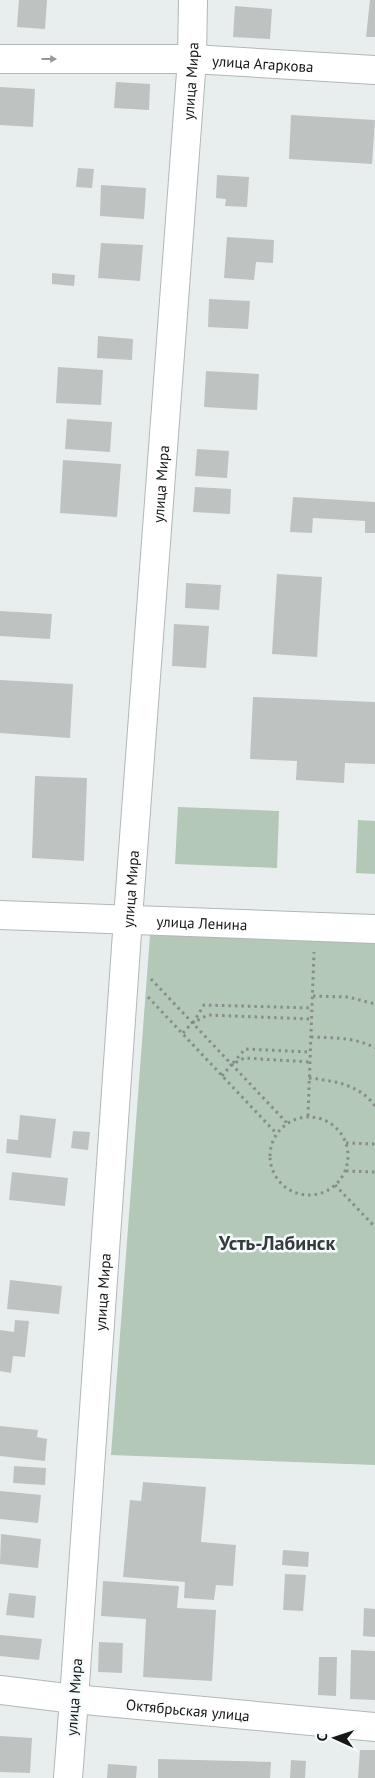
<svg xmlns="http://www.w3.org/2000/svg" width="375" height="1778" font-family="'PT Sans',sans-serif">
<rect width="100%" height="100%" fill="#e8eeee"/>
<!-- green -->
<path fill="#b3c8b6" d="M178 807 279 811 277 868 175 864Z
M358 820 375 821V874L356 873Z
M150 935 375 940V1465L111 1455Z"/>
<!-- building -->
<path fill="#bec3c2" d="M19 0H47L45 29 17 27Z
M370 0H375V37H366Z
M235 6 272 9 270 39 233 37Z
M116 82 150 84 149 110 114 108Z
M0 87 35 89 33 127 0 125Z
M291 115 375 120 372 164 289 159Z
M78 168 94 169 92 188 76 187Z
M217 175 249 177 247 207 225 206 226 199 216 198Z
M101 185 146 188 144 219 100 216Z
M227 237 274 240 273 263 256 262 254 280 224 278Z
M101 243 143 245 140 281 98 278Z
M52 273 75 275 74 286 52 284Z
M209 299 250 301 248 329 208 327Z
M98 336 133 339 132 360 97 358Z
M58 367 103 370 101 405 56 403Z
M206 371 259 374 257 410 204 407Z
M67 419 112 422 110 452 65 449Z
M197 449 229 451 227 478 195 476Z
M63 460 121 464 117 517 60 513Z
M195 487 231 489 230 514 193 512Z
M293 497 375 502V533H365V521L313 518 312 533 290 532Z
M277 574 322 577 317 657 272 654Z
M186 583 221 585 219 610 185 608Z
M0 611 52 614 50 639 0 636Z
M174 624 209 626 206 668 172 666Z
M0 680 73 684 70 738 0 733Z
M253 697 375 702V764L345 763 344 783 296 780 297 761 250 759Z
M35 776 87 778 84 861 32 858Z
M20 1115 56 1119 51 1158 6 1153 7 1139 18 1140Z
M73 1131 90 1132 88 1150 71 1148Z
M12 1172 68 1178 65 1206 9 1200Z
M10 1280 62 1286 59 1314 7 1309Z
M15 1320 29 1321 25 1357 13 1356 11 1373 0 1371V1330L14 1332Z
M0 1426 38 1430 37 1437 47 1439 45 1461 0 1456Z
M14 1466 46 1468 45 1485 13 1483Z
M143 1482 206 1487 201 1542 236 1545 233 1586 216 1585 214 1600 184 1598 185 1582 123 1577 130 1500 141 1501Z
M0 1491 41 1495 38 1523 0 1519Z
M1 1534 41 1539 38 1568 0 1564Z
M283 1550 309 1552 308 1567 282 1565Z
M285 1574 306 1575 303 1611 283 1610Z
M103 1581 179 1586 177 1608 216 1610 212 1681 143 1677 146 1619 101 1616Z
M9 1593 36 1596 34 1618 6 1615Z
M364 1608 375 1609V1637L363 1636Z
M0 1635 42 1639 39 1660 0 1656Z
M99 1642 123 1643 122 1673 98 1672Z
M351 1650 375 1651V1700L350 1699Z
M319 1657H337L336 1696 318 1695Z
M0 1736 32 1738 30 1773 0 1772Z
M360 1750H375V1778H358Z
M158 1759 271 1762 270 1778H158Z
M291 1760 306 1761 305 1778H290Z
M108 1764 137 1766 136 1778H107Z"/>
<g fill="none" stroke-linecap="round" stroke-linejoin="round">
<defs>
<path id="street" d="M0 59H192
M68 1778 74 1699"/>
<g id="secondary">
<path id="s1" d="M192 59 375 70"/>
<path id="s2" d="M0 915 375 929"/>
<path id="s3" d="M0 1690 74 1699 375 1727"/>
<path id="s4" d="M74 1699 128 918 192 59 193 0"/>
</g>
</defs>
<!-- street casing -->
<use href="#street" stroke="#b1b7b7" stroke-width="30"/>
<!-- secondary casing -->
<use href="#secondary" stroke="#b1b7b7" stroke-width="30"/>
<!-- path -->
<path stroke="#888c8c" stroke-width="3" stroke-dasharray="2.5 4" stroke-linecap="butt" d="M151 979 287 1123
M313 996 348 997 375 1004
M148 997 276 1133
M193 1023 204 1005 312 1008
M183 1033 192 1023 208 1015 312 1019
M311 1037C332 1038 356 1037 375 1048
M233 1063 245 1049 310 1052
M222 1076 231 1065 244 1058 310 1062
M309 1078C334 1081 359 1084 375 1106
M308 1116 314 952
M270 1156a39 39 0 1 1 78 0a39 39 0 1 1-78 0Z
M346 1143 375 1144
M346 1171 375 1172
M335 1185 375 1227"/>
<!-- street -->
<use href="#street" stroke="#fff" stroke-width="28"/>
<!-- secondary -->
<use href="#secondary" stroke="#fff" stroke-width="28"/>
</g>
<!-- one-way arrows -->
<defs><path id="oneway-solid" d="M-6-.8H1V-3.2L6.5 0L1 3.2V.8H-6Z" transform="scale(1.25)"/></defs>
<use fill="#969797" href="#oneway-solid" transform="translate(49 59)"/>
<g text-anchor="middle" dominant-baseline="central" stroke-width="5" stroke-linejoin="round" paint-order="stroke">
<!-- street labels -->
<g font-size="15" fill="#161818" stroke="#f5fbfc">
<text stroke="none"><textPath href="#s1" startOffset="71">улица Агаркова</textPath></text>
<text stroke="none"><textPath href="#s4" startOffset="1622">улица Мира</textPath></text>
<text stroke="none"><textPath href="#s4" startOffset="1218">улица Мира</textPath></text>
<text stroke="none"><textPath href="#s4" startOffset="812">улица Мира</textPath></text>
<text stroke="none"><textPath href="#s2" startOffset="202">улица Ленина</textPath></text>
<text stroke="none"><textPath href="#s4" startOffset="408">улица Мира</textPath></text>
<text transform="translate(74 1697) rotate(-86)">улица Мира</text>
<text stroke="none"><textPath href="#s3" startOffset="189">Октябрьская улица</textPath></text>
</g>
<!-- district labels -->
<g font-size="20" font-weight="bold" fill="#363b3b" stroke="#f5fbfc">
<text x="277" y="1243">Усть-Лабинск</text>
</g>
</g>
<!-- north arrow -->
<g transform="translate(335 1738) rotate(273)" stroke="#f5fbfc" stroke-width="4" paint-order="stroke">
<path d="M0-4L9 19L0 12L-9 19Z" fill="#161818"/>
<text y="-8" font-size="14" font-weight="bold" text-anchor="middle" fill="#161818">С</text>
</g>
</svg>
